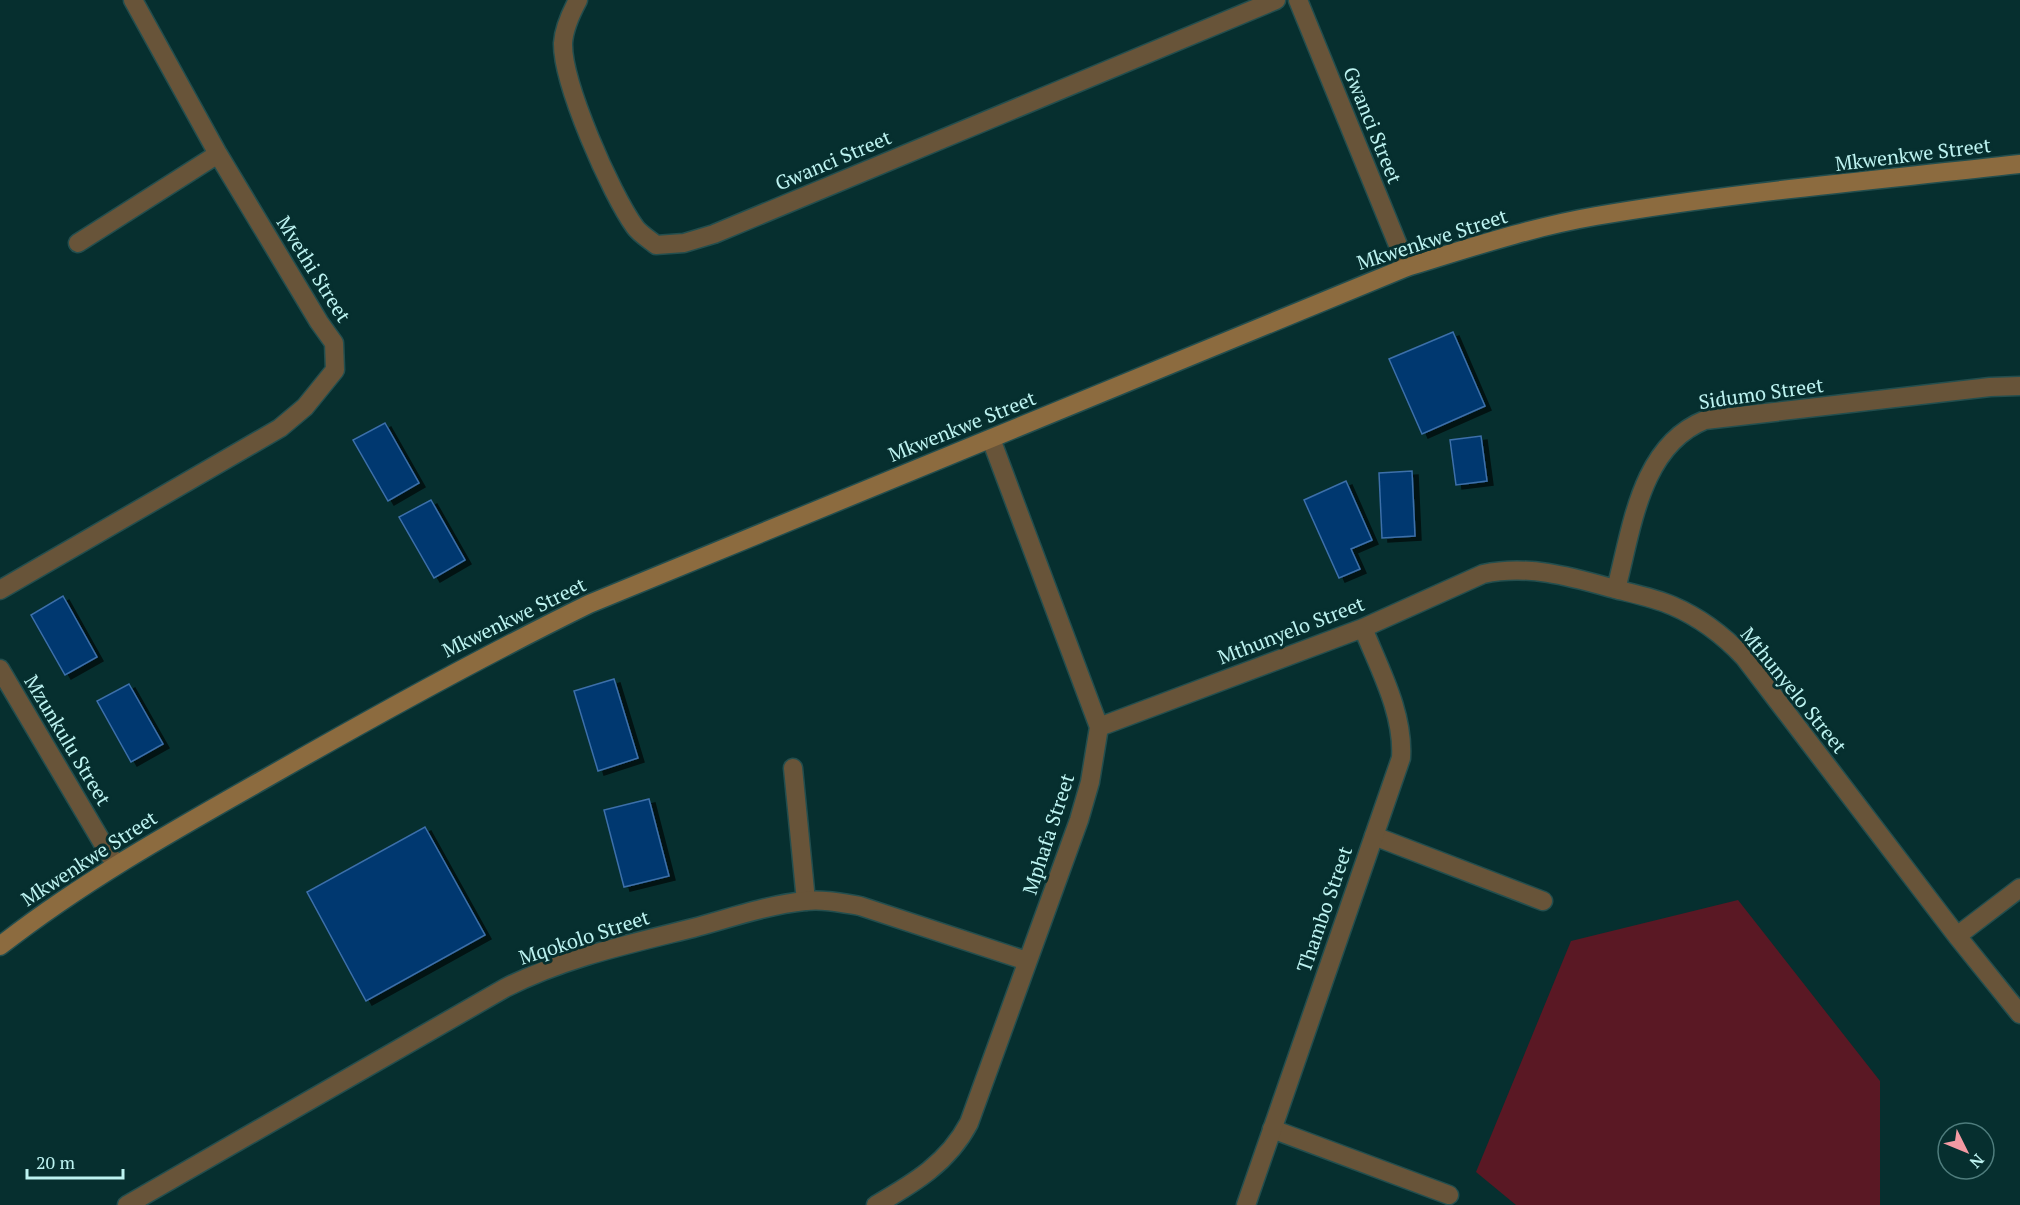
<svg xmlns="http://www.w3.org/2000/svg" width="2020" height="1205" font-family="'PT Serif',serif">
<defs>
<filter id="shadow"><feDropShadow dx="6" dy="4" stdDeviation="0" flood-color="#0009"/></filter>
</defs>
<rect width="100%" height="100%" fill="#062f2f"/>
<!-- green -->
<path fill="#5a1824" d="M1738 900 1880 1081V1205H1516L1476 1172 1571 941Z"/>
<!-- building -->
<path fill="#003970" stroke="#3c6faa" stroke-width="1.5" filter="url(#shadow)" d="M1453 332 1485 406 1422 434 1389 359Z
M385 423 419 483 388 501 353 440Z
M1481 436 1487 481 1456 485 1450 440Z
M1412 471 1415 536 1382 538 1379 473Z
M1346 481 1372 540 1351 549 1360 569 1339 578 1304 500Z
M431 500 465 560 434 578 399 517Z
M63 596 97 657 65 675 31 615Z
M614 679 638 758 598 771 574 691Z
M129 684 163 744 131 762 97 701Z
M649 799 669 876 624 887 604 810Z
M425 827 485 935 366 1001 307 892Z"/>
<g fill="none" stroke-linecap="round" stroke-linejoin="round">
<defs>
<path id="lane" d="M793 768 806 901
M1374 836 1543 901
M1272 1129 1449 1195"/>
<path id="street" d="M578 0C571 13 564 28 563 43 562 83 611 194 635 227 640 234 649 239 656 245L684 243 714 234 1276 0
M1298 0 1407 267
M78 243 218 154
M1616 589C1632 529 1640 446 1705 420L1990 387 2020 386
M0 590 280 428 305 407 335 370 334 343 319 322 218 154 133 0
M0 669 115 864
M1099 727 1363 628 1483 574C1529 564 1572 577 1615 589 1635 594 1655 598 1673 606 1701 618 1724 636 1744 657L1957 936 2020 1014
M1957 936 2020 888
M127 1205 505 988C564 958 629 944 693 928 730 918 767 905 805 901 824 899 842 903 860 906L1027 961
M876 1205C914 1183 948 1163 969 1123L1079 820 1090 782 1099 727 991 439
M1246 1205 1401 758C1404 713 1379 668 1363 628"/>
<path id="secondary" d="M0 946C82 882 171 832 261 781 369 719 477 659 589 604L1407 267C1469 248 1532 227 1596 216 1736 192 1879 180 2020 164"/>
</defs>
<!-- lane casing -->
<use href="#lane" stroke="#234e4e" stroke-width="21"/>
<!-- street casing -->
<use href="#street" stroke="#234e4e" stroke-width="21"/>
<!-- secondary casing -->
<use href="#secondary" stroke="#234e4e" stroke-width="21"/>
<!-- lane -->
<use href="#lane" stroke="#685439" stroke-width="18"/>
<!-- street -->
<use href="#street" stroke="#685439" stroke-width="18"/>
<!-- secondary -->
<use href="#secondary" stroke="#8c6b3f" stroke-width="18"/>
</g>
<g text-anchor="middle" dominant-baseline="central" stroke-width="6" stroke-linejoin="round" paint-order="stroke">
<!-- street labels -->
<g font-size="20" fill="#bdf3f1" stroke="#062f2f">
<text transform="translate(1373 125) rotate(68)">Gwanci Street</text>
<text transform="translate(1913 154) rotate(-7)">Mkwenkwe Street</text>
<text transform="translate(833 160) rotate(-23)">Gwanci Street</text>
<text transform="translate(1432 239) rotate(-18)">Mkwenkwe Street</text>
<text transform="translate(314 269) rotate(58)">Mvethi Street</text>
<text transform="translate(1761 393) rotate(-8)">Sidumo Street</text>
<text transform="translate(962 426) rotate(-22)">Mkwenkwe Street</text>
<text transform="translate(514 617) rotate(-26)">Mkwenkwe Street</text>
<text transform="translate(1291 630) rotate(-21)">Mthunyelo Street</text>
<text transform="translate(1794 690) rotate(51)">Mthunyelo Street</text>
<text transform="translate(68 740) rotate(59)">Mzunkulu Street</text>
<text transform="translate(1048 834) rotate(-72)">Mphafa Street</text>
<text transform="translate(89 858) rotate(-33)">Mkwenkwe Street</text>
<text transform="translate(1324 909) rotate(-71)">Thambo Street</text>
<text transform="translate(584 937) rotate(-18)">Mqokolo Street</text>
</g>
</g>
<!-- north arrow -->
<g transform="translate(1966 1151) rotate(133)"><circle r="28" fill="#062f2f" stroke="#4f7d7d" stroke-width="1.5"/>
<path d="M0-4.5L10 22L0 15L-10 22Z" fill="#f49aa3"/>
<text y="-9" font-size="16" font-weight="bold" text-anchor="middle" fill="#bdf3f1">N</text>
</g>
<!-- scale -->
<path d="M27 1169v9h96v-9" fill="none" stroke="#bdf3f1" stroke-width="3"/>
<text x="36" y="1169" font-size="18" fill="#bdf3f1" stroke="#062f2f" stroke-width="4.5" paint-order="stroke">20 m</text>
</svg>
